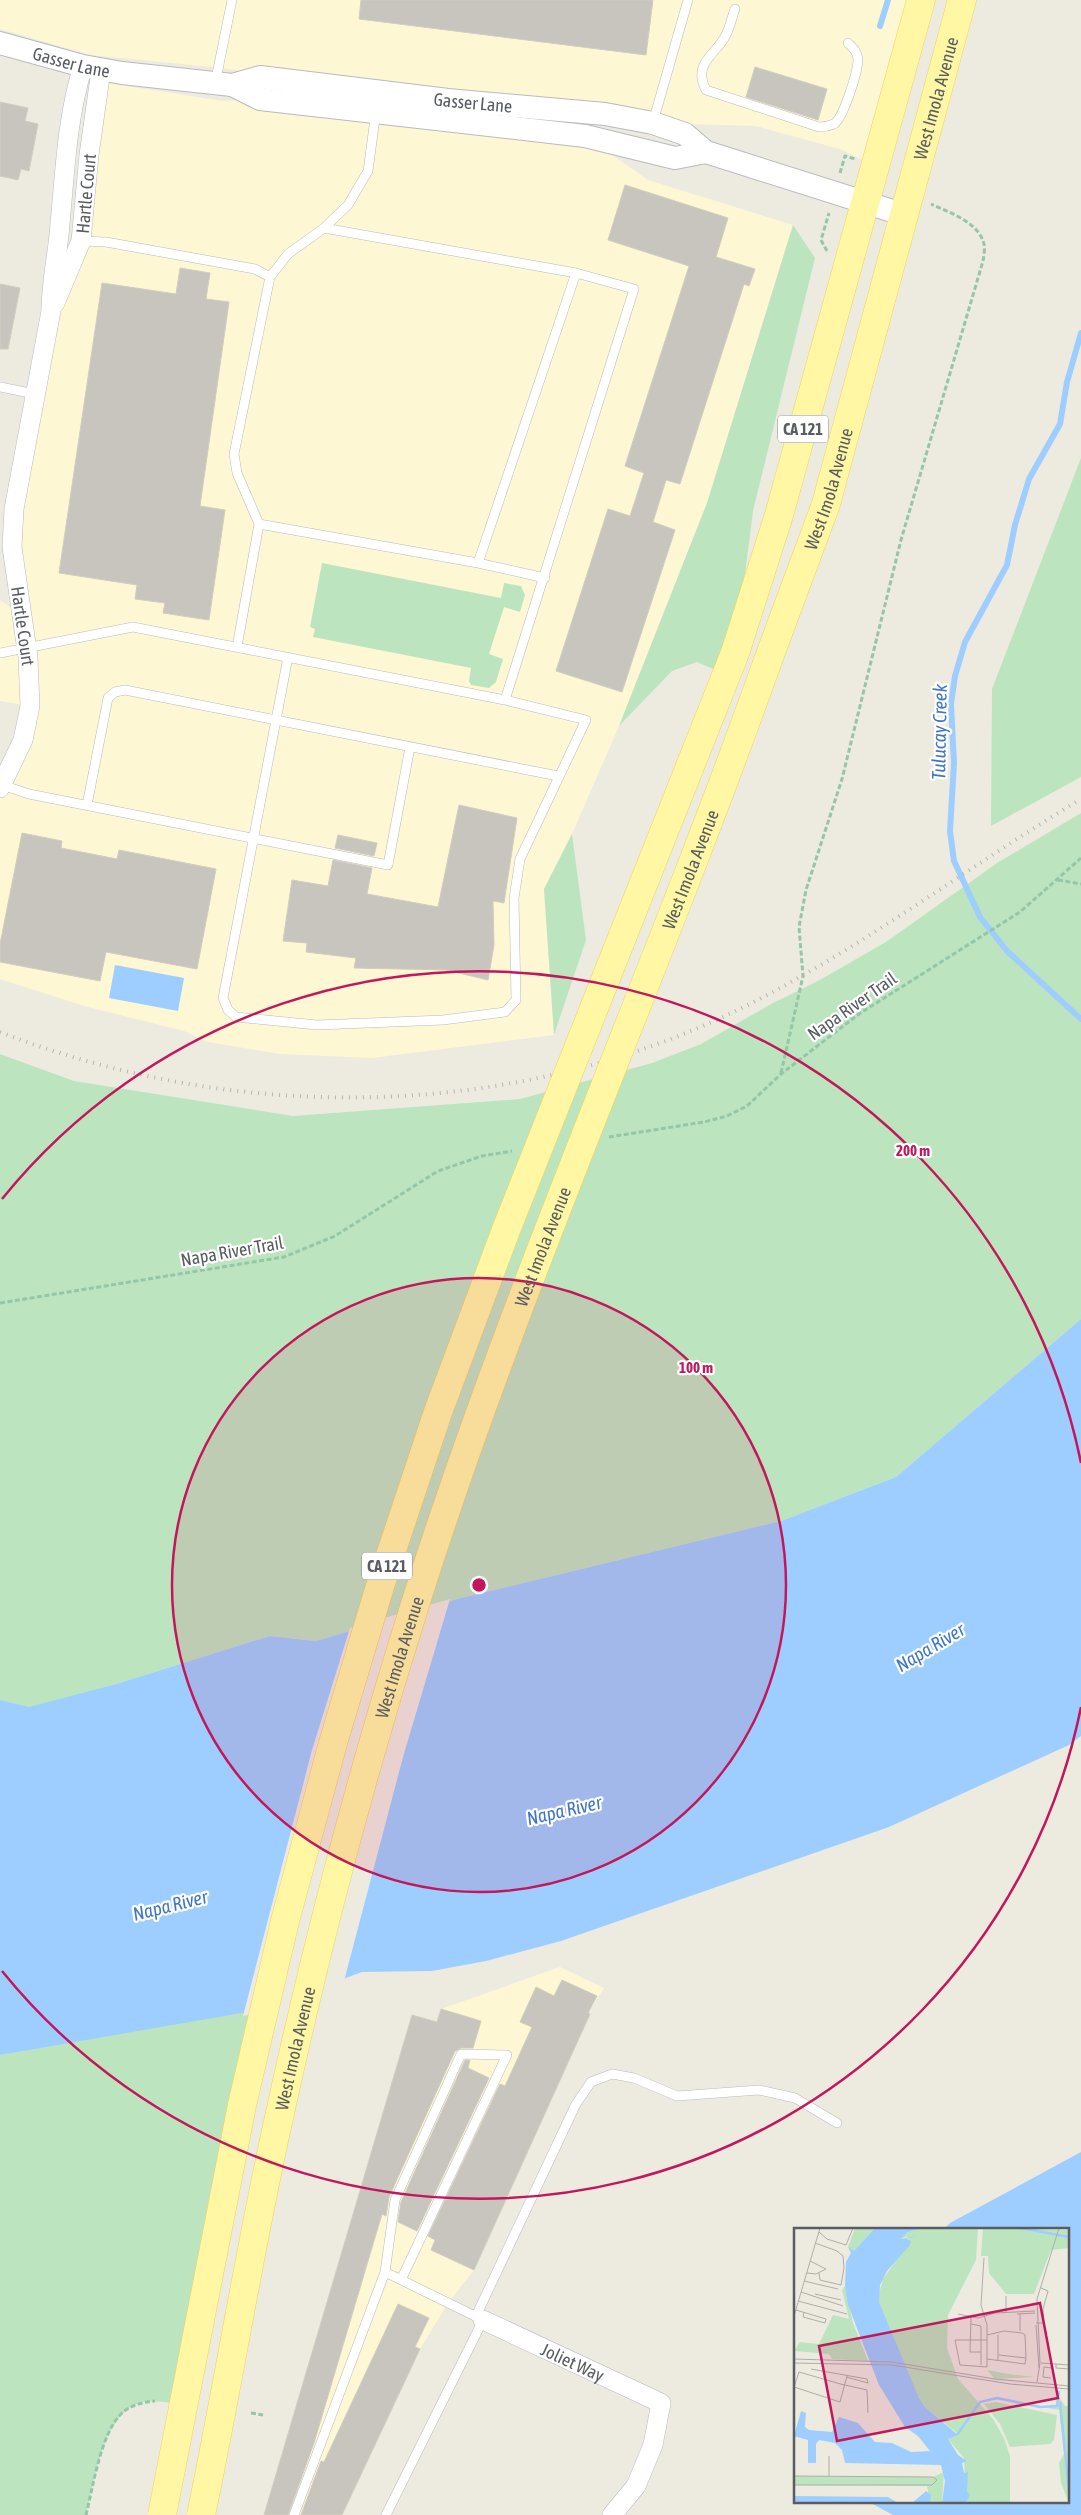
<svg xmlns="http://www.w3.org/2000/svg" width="1081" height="2515" font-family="'Asap Condensed',sans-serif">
<rect width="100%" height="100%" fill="#edebe0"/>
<!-- commercial -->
<path fill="#fef7d4" d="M0 0H921L875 166 840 149 756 126 653 123 448 100 213 67 90 55 0 29Z
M101 82 223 101 260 99 585 136 648 180 793 225 707 503 619 726 572 834 544 889 554 1035 372 1058 280 1054 208 1042 184 1031 84 1006 0 979V788L30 706 0 701V600L20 614 12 547 51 311 81 241Z
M560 1967 604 1988 588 2013 474 2270 448 2303 420 2349 342 2515H265L412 2015 437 2022 441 2009Z"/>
<!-- green -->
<path fill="#bce5bf" d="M793 225 815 258 753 511 735 653 727 675 697 662 672 671 619 726 707 503Z
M1081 458V777L991 826 992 689Z
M322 563 501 598 504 583 521 586 525 595 520 612 504 607 489 654 503 659 496 682 489 688 471 685 469 681 471 668 313 637 315 629 310 627Z
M1081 813V1319L896 1477 781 1521 461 1598 316 1641 270 1636 116 1684 28 1708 0 1700V1054L74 1081 293 1116 520 1099 652 1063 701 1044 773 1003 818 981 886 942 997 863Z
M572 834 586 940 554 1035 544 889Z
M266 2004 174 2403C164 2402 153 2400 143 2402 102 2412 95 2481 86 2515H0V2055Z"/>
<!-- water -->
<path fill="#9eceff" d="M115 965 184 978 178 1011 109 998Z
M1081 1319V1736L1069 1745 889 1827 561 1941 486 1961 432 1971 362 1972 259 2010 0 2055V1700L29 1707 116 1684 270 1636 316 1641 461 1598 781 1521 896 1477Z
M1081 2152V2515H893L867 2501H1067V2229H944L950 2223Z"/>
<!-- pier -->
<path fill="#edebe0" d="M450 1599 403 1757 344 1981 259 2013 243 2016 312 1750 350 1628Z"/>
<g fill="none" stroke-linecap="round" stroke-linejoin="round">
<!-- stream -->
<path stroke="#9eceff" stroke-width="6" d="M880 26 888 0
M1081 333 1067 382 1060 424 1029 479 1015 525 1007 565 965 642 955 676 951 704 954 763 950 831 954 861 980 917 1007 951 1081 1019"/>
</g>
<!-- building -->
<path fill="#c7c5be" stroke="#d1cdbf" d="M361 0H653L646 55 359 19Z
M755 67 827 89 818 120 746 97Z
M0 102 28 108 25 121 38 124 29 171 21 169 18 180 0 176Z
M625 185 728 218 716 257 755 269 749 286 744 284 680 484 666 480 653 522 675 530 622 692 556 671 608 509 630 516 644 473 625 466 689 266 608 240Z
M180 268 210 273 206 299 229 302 200 506 225 510 209 620 163 613 165 603 135 599 137 585 59 573 102 283 176 294Z
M0 284 20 288 8 349H0Z
M459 805 517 818 504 903 493 901 494 945 488 980 446 970 354 968 356 958 306 952 307 943 283 941 292 880 328 886 333 860 372 868 367 894 438 907Z
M22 833 62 841 61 848 117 859 119 850 216 869 197 969 106 952 100 981 0 962V944Z
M338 835 377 843 374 856 335 848Z
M562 1980 597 1996 588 2013 590 2014 474 2270 431 2250 435 2240 428 2236 500 2084 505 2086 532 2027 520 2022 536 1987 554 1996Z
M441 2009 481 2021 473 2048H461L455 2051 389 2197 386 2216 382 2214 314 2443 288 2515H264L412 2015 437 2022Z
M465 2060H470L468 2068 489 2078 417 2231 398 2222 401 2202Z
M398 2304 429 2318 415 2347 420 2349 342 2515H301L321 2461 324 2462Z"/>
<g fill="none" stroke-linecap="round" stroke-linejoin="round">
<defs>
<path id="service" d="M735 9C732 17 730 27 726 35 716 55 692 63 706 90L819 127C824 127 829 126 834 124 844 117 858 71 858 59 857 51 853 48 848 43
M215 84 232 0
M653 122 688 0
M324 228 348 205 368 171 376 111
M81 241 106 242 255 269 270 277
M0 387 35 394
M259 524 478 563 545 578
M478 563 576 273
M237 647 259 524 237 473 234 454 270 277 288 254 324 228 576 273 634 289 505 700
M0 653 133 627 505 700 586 720 520 859 514 898 516 1000 505 1012 443 1020 317 1025 236 1017 228 1010 223 998 288 657
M2 785 29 794 388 865 410 747
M87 805 108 698 115 692 125 690 558 776
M385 2272 483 2320 386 2515
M476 2316 576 2104 591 2082 612 2074 634 2078 677 2096 759 2090 795 2098 837 2123
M294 2515 385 2272 395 2200 461 2054 507 2055 401 2280"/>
<g id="minor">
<path id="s1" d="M55 303 81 241 89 155 101 70"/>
<path d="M0 788 23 740 30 706 28 657 12 547 14 509 51 311C51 281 58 254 60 224 65 171 67 117 83 66"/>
<path id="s2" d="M483 2320 661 2403 653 2445 636 2486 612 2515"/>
</g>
<g id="tertiary">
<path id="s3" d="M0 43 83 66 122 73 232 85 260 77 448 100 605 114 653 123 685 134 706 152 905 215"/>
<path d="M232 85 260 99 585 136 675 158 706 152"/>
</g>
<g id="primary">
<path d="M735 653 779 515 921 0"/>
<path id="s4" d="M767 663 826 504 962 0"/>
</g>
</defs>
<!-- service casing -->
<use href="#service" stroke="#b8bac0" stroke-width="10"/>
<!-- minor casing -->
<use href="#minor" stroke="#b8bac0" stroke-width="20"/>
<!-- tertiary casing -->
<use href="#tertiary" stroke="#b8bac0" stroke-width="24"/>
<!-- primary casing -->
<use href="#primary" stroke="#f3d253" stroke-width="29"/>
<!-- path -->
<path stroke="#95c6a7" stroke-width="3" stroke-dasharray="5 2.5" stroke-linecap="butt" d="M840 173 845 156 855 159
M827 251 821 240 829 213
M1058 880 1081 884
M781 1073 803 976 799 927 806 890 842 779 901 540 983 261C984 256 985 249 984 244 979 222 948 212 931 204
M609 1137 704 1122 727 1116 747 1106 781 1074 859 1014 1020 912 1081 858
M0 1303 284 1257 335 1236 438 1171 482 1156 512 1151
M251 2413 263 2415
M86 2515C93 2487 101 2432 122 2413 131 2405 143 2402 155 2401"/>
<!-- service -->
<use href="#service" stroke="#fff" stroke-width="9"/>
<!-- minor -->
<use href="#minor" stroke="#fff" stroke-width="19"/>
<!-- tertiary -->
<use href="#tertiary" stroke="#fff" stroke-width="22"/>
<!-- primary -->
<use href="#primary" stroke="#fff7a3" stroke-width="28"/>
<!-- rail -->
<path stroke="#b4b5b5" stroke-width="4" stroke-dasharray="1 6" stroke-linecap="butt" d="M0 1032C248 1128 533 1121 769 994 878 936 976 862 1081 799"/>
<defs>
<g id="primary-bridge">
<path d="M162 2515 242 2105 285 1921 333 1743 381 1583 438 1412 506 1230 735 653"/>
<path id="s5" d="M201 2515C229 2381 250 2246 280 2113 318 1938 364 1765 418 1595 519 1278 656 975 767 663"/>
</g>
</defs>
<!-- primary-bridge casing -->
<use href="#primary-bridge" stroke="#f3d253" stroke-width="29" stroke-linecap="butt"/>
<!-- primary-bridge -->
<use href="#primary-bridge" stroke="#fff7a3" stroke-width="28"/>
</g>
<!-- distance rings -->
<circle cx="479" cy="1585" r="307" fill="#c2185b" fill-opacity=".12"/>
<g fill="none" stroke="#c2185b" stroke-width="2.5">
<circle cx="479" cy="1585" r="307"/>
<path d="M1081 1707A614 614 0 0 1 2 1971M2 1199A614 614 0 0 1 1081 1463"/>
</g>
<g text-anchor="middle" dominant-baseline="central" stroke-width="4.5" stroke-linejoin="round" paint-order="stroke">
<!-- shield labels -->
<g fill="#fff" stroke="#8b8d91" stroke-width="1">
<rect x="778" y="415.5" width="50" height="27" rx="4"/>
<rect x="362" y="1552.5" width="50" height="27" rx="4"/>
</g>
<g font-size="16" font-weight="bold" fill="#595c62">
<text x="803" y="429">CA 121</text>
<text x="387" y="1566">CA 121</text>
</g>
<!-- street labels -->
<g font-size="18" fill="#595c62" stroke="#fff">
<text stroke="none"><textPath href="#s3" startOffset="74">Gasser Lane</textPath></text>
<text stroke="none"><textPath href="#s4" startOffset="590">West Imola Avenue</textPath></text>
<text stroke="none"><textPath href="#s3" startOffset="480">Gasser Lane</textPath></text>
<text stroke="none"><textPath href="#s1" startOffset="115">Hartle Court</textPath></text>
<text stroke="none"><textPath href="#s4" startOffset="185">West Imola Avenue</textPath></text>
<text transform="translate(23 626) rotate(82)">Hartle Court</text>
<text stroke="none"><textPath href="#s5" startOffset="1721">West Imola Avenue</textPath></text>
<text transform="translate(852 1006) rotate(-35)">Napa River Trail</text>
<text stroke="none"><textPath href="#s5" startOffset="1316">West Imola Avenue</textPath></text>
<text transform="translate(232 1251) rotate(-10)">Napa River Trail</text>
<text stroke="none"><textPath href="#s5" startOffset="881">West Imola Avenue</textPath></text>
<text stroke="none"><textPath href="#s5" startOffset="476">West Imola Avenue</textPath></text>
<text stroke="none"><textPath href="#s2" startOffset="99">Joliet Way</textPath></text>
</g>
<!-- water labels -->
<g font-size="19" font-style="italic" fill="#3f76c4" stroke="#fff">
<text transform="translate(939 732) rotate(-89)">Tulucay Creek</text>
<text transform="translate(930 1647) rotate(-31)">Napa River</text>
<text transform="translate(564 1810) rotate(-13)">Napa River</text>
<text transform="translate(170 1905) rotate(-14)">Napa River</text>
</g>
</g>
<!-- overview -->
<g transform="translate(794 2228)">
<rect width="275" height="275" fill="#edebe0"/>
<path d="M61 0H81L59 24 54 19ZM129 0H184L182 32 154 87 153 120 164 151 199 191 210 210 216 228V275H172L170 230 154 211 163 205 131 179 125 170 86 80 84 69 89 51 116 13 111 12 116 10 112 9 107 11 114 4ZM189 0 275 2V20L257 22 240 66H212L195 45 194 28H187ZM51 58 59 95 74 133 38 131 35 126 0 123 6 114 25 116 39 87 55 91 48 62ZM193 142 214 146 240 149 201 151ZM265 169 271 178H275V275L267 255 265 235 270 226 265 182 254 180 263 176ZM202 174 263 187 260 212 256 216 216 219 206 196 190 176ZM150 244 148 275H136L133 258 0 257V248L139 249Z" fill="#bce5bf"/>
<path d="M81 0H129L114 4 107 11 123 8 112 11 117 13 116 17 93 43 86 57 85 74 125 170 131 179 164 207 154 211 164 227 173 233 168 235 170 245 174 244 173 263 176 267 172 275H148L151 253 147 237 51 235 48 222 41 215 25 212 22 216V235H14V212L0 208 7 183 12 185 11 199 15 202 38 204 45 189 64 195 81 214 98 215 117 224 136 223 124 208 111 199 85 157 54 77 51 58 52 34 57 25 54 19 60 23ZM132 263 137 267 136 275H118ZM0 268 94 269 104 275H0Z" fill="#9eceff"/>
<path fill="none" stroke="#9eceff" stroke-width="2.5" d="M227 0 275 9M266 174 275 263M163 207 186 174 203 170 246 179 263 178 265 163"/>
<path fill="none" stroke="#aeaeaa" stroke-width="1" d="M25 4 33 11 52 17 59 0M21 15 43 23 49 28 50 40 47 57 26 52 25 45M190 30 187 77 193 97V139L166 137 161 112H193M13 45 22 46 32 41 16 33M10 53 44 61M7 64 49 78M21 66 47 72M212 68V85M4 73 53 86M2 82 32 91 31 95 9 89 10 84M164 86 184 90 201 85 241 83M223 86 241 85M226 86V103M0 88 26 0M177 89 176 124H187M242 95H250L249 81 254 63 247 60M177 96 187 98V137M242 97 245 140M204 107V133M205 127 232 130M0 131 98 134 201 151 275 158M193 131 231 136 232 130 231 107 228 105 210 103 193 107M0 135 98 137 216 156 275 161M247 135 275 137M262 136V140L275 141M17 141 73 151 74 155 52 149M257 150 249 149 250 139 258 140M243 154 246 135 243 71 265 0M50 157 5 144 0 159 46 174 53 148M51 157 73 162 74 185M0 221V247M0 248 139 249 143 252 138 257H0M35 248V228"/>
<path fill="#c2185b" fill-opacity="0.15" stroke="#c2185b" stroke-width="2.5" d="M246 75 264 170 43 213 25 118Z"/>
<rect width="275" height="275" fill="none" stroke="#595c62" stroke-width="2.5"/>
</g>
<circle cx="479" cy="1585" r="8" fill="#c2185b" stroke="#fff" stroke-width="2.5"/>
<g font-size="15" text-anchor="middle" font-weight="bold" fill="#c2185b" stroke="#fff" stroke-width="4.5" stroke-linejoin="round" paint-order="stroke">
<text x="913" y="1156">200 m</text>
<text x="696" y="1373">100 m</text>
</g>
</svg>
